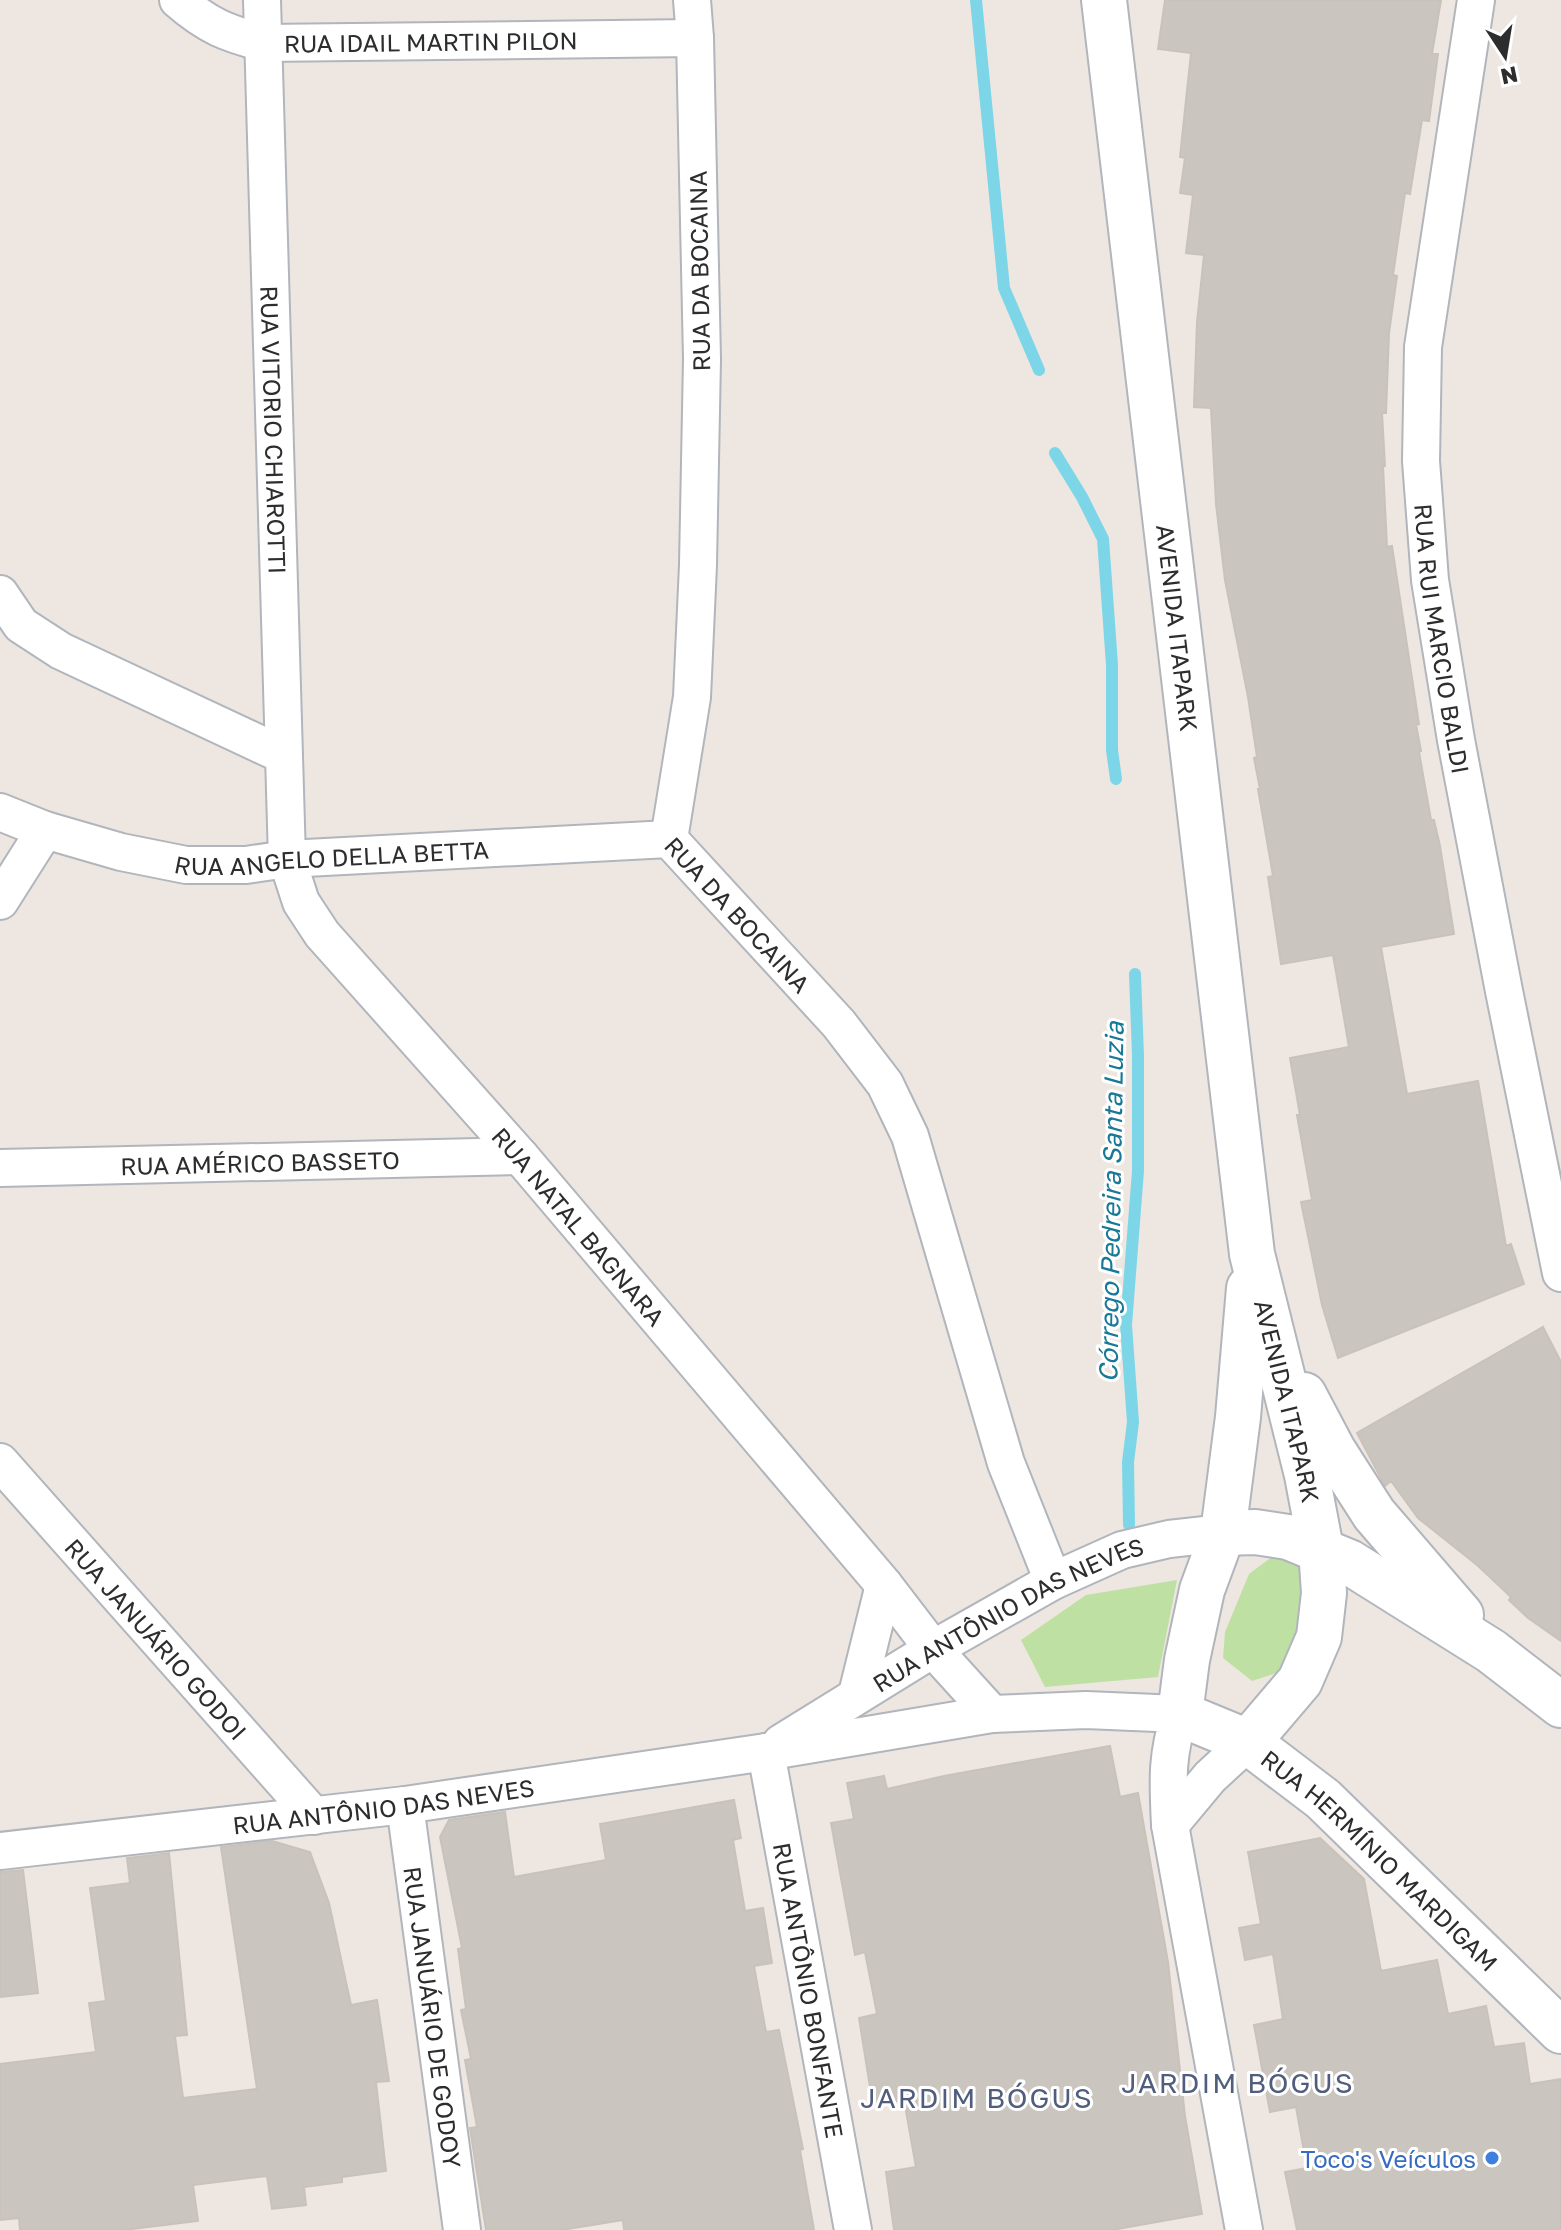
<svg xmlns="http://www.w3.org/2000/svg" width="1561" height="2230" font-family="'Golos Text',sans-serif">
<rect width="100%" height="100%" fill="#eee7e1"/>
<!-- green -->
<path fill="#bee0a2" d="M1273 1556 1293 1559 1308 1577 1312 1631 1289 1669 1252 1681 1223 1658 1225 1632 1249 1574Z
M1177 1580 1158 1677 1045 1687 1021 1640 1086 1595Z"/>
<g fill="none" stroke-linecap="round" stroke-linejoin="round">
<!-- stream -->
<path stroke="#7dd6e7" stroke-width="12" d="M976 0 1004 288 1039 370
M1055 453 1082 497 1103 539 1112 665V750L1116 779
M1129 1525 1128 1462 1133 1422 1126 1325 1138 1171V1056L1135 974"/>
</g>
<!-- building -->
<path fill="#cac5bf" stroke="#c9c2bb" stroke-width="2" d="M1165 0H1441L1432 54H1438L1429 121 1422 120 1410 194 1405 193 1393 275 1397 276 1389 333 1386 413H1382L1385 466H1383L1387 547 1392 546 1419 724 1416 725 1421 751 1419 752 1431 820H1434L1440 846 1454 934 1381 947 1407 1094 1478 1081 1506 1246 1511 1244 1524 1284 1338 1358 1322 1305 1301 1202 1312 1200 1297 1115H1300L1290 1058 1349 1047 1333 955 1281 964 1268 877 1273 876 1258 789H1260L1254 758 1257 757 1248 697 1225 580 1216 504 1211 408 1194 407 1197 322 1204 255 1186 253 1193 195 1180 193 1185 158 1180 157 1191 53 1158 49Z
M1543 1327 1561 1362V1641L1528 1618 1509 1600 1511 1597 1477 1565 1418 1518 1391 1481 1385 1486 1357 1433Z
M1110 1746 1120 1797 1138 1793 1168 1962 1185 2116 1202 2214 1112 2230H894L886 2172 916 2167 904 2100 873 2106 859 2018 877 2014 865 1952 855 1955 831 1823 854 1819 847 1783 884 1776 887 1789 944 1776Z
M734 1800 741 1838 733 1840 745 1911 763 1908 772 1963 754 1966 766 2032 779 2030 803 2149 800 2150 814 2230H624L623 2220 562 2230H486L470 2128 477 2127 465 2060 471 2059 461 2010 466 2009 458 1949 462 1948 440 1837 449 1820 505 1812 514 1877 606 1860 600 1824Z
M1320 1838 1364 1879 1381 1971 1437 1960 1448 2014 1486 2006 1494 2047 1524 2043 1530 2084 1561 2079V2230H1297L1285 2172 1307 2168 1296 2107 1270 2112 1254 2025 1283 2019 1273 1954 1245 1960 1239 1928 1261 1924 1248 1852Z
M272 1841 310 1852 329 1903 351 2005 377 2000 389 2081 376 2082 386 2171 342 2177V2182L304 2187 306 2205 272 2209 267 2176 193 2185 198 2221 124 2230H20L19 2218 0 2220V2064L96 2052 89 2003 106 2001 90 1888 130 1883 127 1858 169 1853 187 2035 175 2036 183 2098 257 2089 221 1847Z
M23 1870 38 1993 0 1997V1872Z"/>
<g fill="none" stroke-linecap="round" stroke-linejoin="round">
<defs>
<g id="minor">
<path id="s1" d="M178 0C208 26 226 33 264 43L695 38"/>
<path id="s2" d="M262 0 287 859 301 902 322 934 520 1156 884 1585 933 1649 992 1714"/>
<path id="s3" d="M1476 0 1423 347 1421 461 1430 580 1456 740 1504 991 1561 1273"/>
<path d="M0 594 21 625 61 651 283 755"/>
<path id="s4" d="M0 812 45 830 121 852 186 865H246L287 859 669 839"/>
<path id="s5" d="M669 839 839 1024 885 1084 910 1136 1006 1463 1053 1581"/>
<path d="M669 839 692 697 698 565 702 359 695 38 692 0"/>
<path d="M0 901 45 830"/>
<path id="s6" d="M0 1168 520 1156"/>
<path id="s7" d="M0 1462 314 1816"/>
<path d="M857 1694 884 1585"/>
<path id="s8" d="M781 1743 933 1649 1053 1581 1122 1550 1169 1539 1223 1533"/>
<path id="s9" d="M766 1752 853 2230"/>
<path id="s10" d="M405 1805 462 2230"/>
<path d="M1170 1825 1210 1777 1248 1742"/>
<path id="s11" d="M0 1851 405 1805 766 1752 992 1714 1086 1710 1180 1714C1166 1756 1168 1782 1170 1825L1244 2230"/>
</g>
<g id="secondary">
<path id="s12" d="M1104 0 1252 1254 1307 1475 1321 1549 1324 1593 1319 1637 1300 1681 1248 1742"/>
<path id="s13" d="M1249 1288 1238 1417 1223 1533 1202 1590 1187 1660 1180 1714 1248 1742 1323 1799 1561 2031"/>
<path d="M1304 1395 1333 1450 1374 1514 1461 1615"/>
<path d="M1223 1533 1255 1532 1288 1537 1349 1562 1491 1651 1561 1705"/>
</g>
</defs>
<!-- minor casing -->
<use href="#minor" stroke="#b1b5bc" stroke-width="40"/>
<!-- secondary casing -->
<use href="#secondary" stroke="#b1b5bc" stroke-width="48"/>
<!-- minor -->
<use href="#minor" stroke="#fff" stroke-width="36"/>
<!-- secondary -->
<use href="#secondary" stroke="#fff" stroke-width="44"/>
</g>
<!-- markers -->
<circle fill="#3f7fe0" stroke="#fff" stroke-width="3" cx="1492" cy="2158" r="8"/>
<g text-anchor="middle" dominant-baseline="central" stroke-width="6" stroke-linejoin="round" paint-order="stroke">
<!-- street labels -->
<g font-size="24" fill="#2d2d2d" stroke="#fff">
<text stroke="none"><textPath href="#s1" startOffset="264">RUA IDAIL MARTIN PILON</textPath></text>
<text transform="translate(699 271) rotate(-91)">RUA DA BOCAINA</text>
<text stroke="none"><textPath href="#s2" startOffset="430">RUA VITORIO CHIAROTTI</textPath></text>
<text stroke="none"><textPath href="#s12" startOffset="632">AVENIDA ITAPARK</textPath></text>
<text stroke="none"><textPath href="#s3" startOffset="644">RUA RUI MARCIO BALDI</textPath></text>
<text stroke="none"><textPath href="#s4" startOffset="340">RUA ANGELO DELLA BETTA</textPath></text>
<text stroke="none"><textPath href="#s5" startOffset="102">RUA DA BOCAINA</textPath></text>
<text stroke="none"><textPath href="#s6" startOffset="260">RUA AMÉRICO BASSETO</textPath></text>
<text stroke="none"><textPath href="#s2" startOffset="1332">RUA NATAL BAGNARA</textPath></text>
<text stroke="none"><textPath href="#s12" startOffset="1414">AVENIDA ITAPARK</textPath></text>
<text stroke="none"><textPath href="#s8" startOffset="262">RUA ANTÔNIO DAS NEVES</textPath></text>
<text stroke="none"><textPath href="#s7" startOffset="236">RUA JANUÁRIO GODOI</textPath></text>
<text stroke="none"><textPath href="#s11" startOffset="386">RUA ANTÔNIO DAS NEVES</textPath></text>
<text stroke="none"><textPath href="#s13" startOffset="684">RUA HERMÍNIO MARDIGAM</textPath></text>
<text stroke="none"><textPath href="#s9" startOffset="242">RUA ANTÔNIO BONFANTE</textPath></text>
<text stroke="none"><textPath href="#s10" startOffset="214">RUA JANUÁRIO DE GODOY</textPath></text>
</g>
<!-- shop labels -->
<g font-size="24" fill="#366cbe" stroke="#fff" text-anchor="end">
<text x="1476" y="2158">Toco's Veículos</text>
</g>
<!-- water labels -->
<g font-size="26" font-style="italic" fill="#187997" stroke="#fff">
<text transform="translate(1111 1202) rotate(-89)">Córrego Pedreira Santa Luzia</text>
</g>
<!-- quarter labels -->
<g font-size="28" letter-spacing="2" fill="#505d7c" stroke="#fff">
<text x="1238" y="2082">JARDIM BÓGUS</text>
<text x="977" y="2097">JARDIM BÓGUS</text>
</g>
</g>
<!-- north arrow -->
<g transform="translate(1505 56) rotate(168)" stroke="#ffffff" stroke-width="6" paint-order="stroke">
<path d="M0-6L14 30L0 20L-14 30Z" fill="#2d2d2d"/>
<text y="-12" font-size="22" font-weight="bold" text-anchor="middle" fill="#2d2d2d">N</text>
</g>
</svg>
